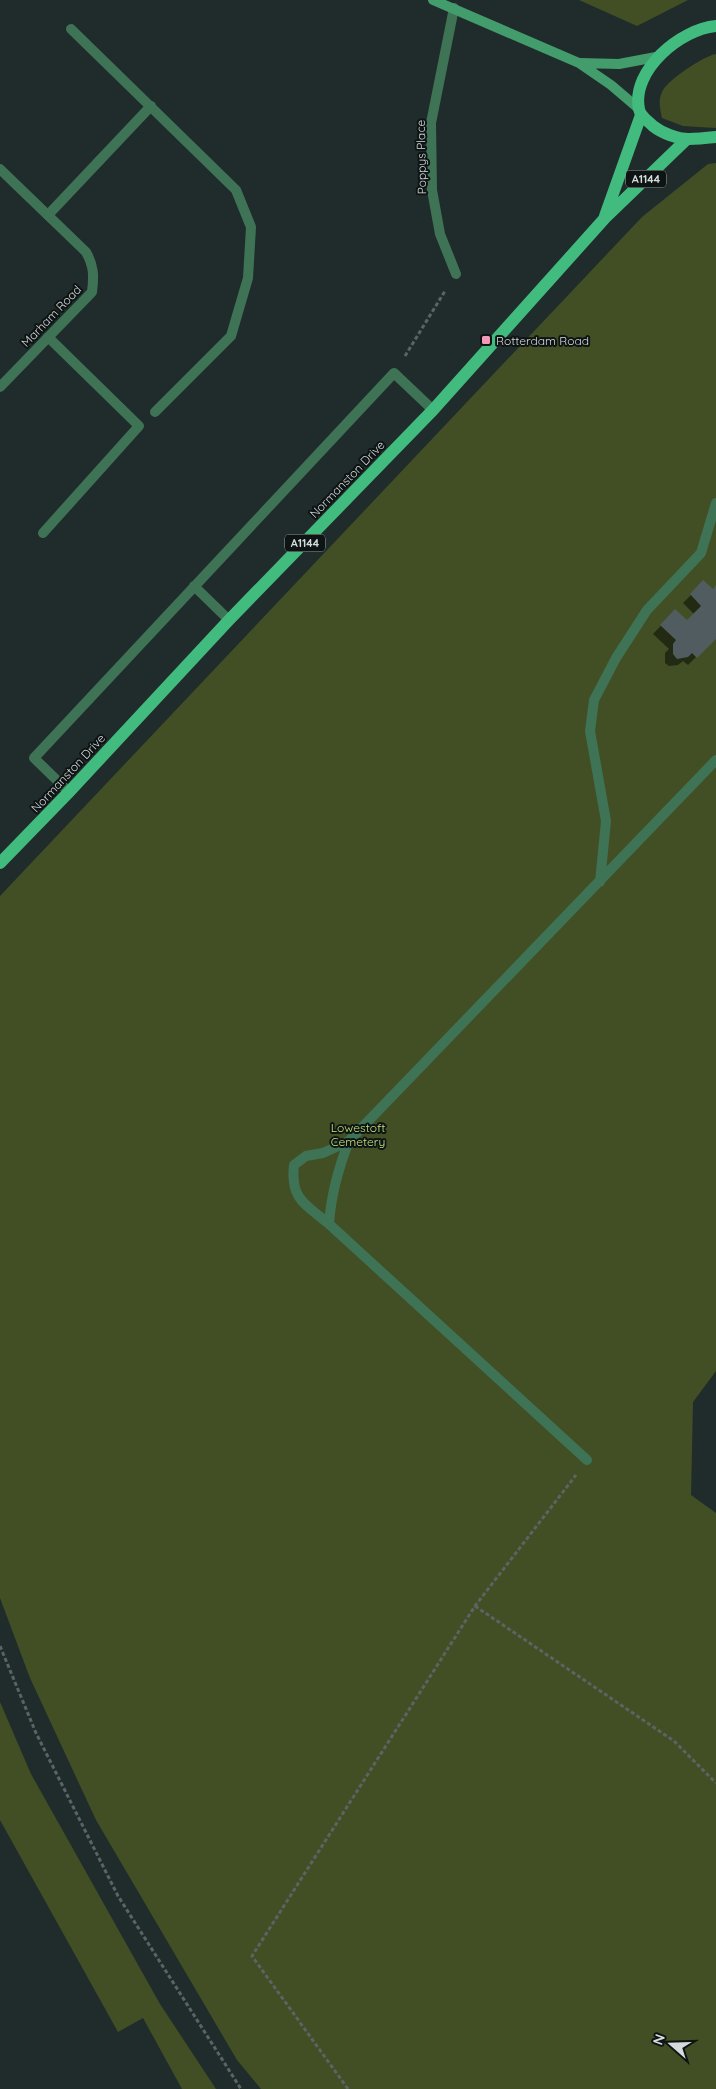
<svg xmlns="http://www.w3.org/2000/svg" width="716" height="2089" font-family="Quicksand,sans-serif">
<rect width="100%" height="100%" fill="#202c2b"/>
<!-- green -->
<path fill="#424f24" d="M579 0H688L637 26Z
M716 54V128L683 126 662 118C660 108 658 101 662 92 667 80 704 56 716 54Z
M716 163V1371L693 1402 691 1495 716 1513V2089H261L237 2060 96 1820 30 1678 0 1598V896L642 217 708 164Z
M0 1702 31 1774 160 2004 216 2089H182L143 2018 118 2032 0 1820Z"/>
<!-- shadow -->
<path fill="#0007" d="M704 582 712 590 716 586V637L688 665 683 661 678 665 669 666 665 663V653L669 649 653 634 675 611 687 622 694 614 683 603Z"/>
<!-- building -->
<path fill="#515c61" d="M703 580 713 589 716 585V639L697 658 692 653 688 657 677 659 673 654V644L676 640 660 625 675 609 687 620 701 606 690 594Z"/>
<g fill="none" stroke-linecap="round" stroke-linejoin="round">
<!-- path -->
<path stroke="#5a6463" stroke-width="3" stroke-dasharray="4 2.5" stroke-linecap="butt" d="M405 356 445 291
M475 1606 674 1741 716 1783
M0 1646 36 1733 118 1896 241 2089
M348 2089 252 1956 475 1606 576 1475"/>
<!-- lane -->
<path stroke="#3e7355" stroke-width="10" d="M71 29 236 190 251 227 248 278 231 336 155 412
M48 215 151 106
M43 533 139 426 48 337
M194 586 229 620
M69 792 34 758 394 373 433 410
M600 882 606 821 590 731 594 700 616 658 647 610 701 553 716 503
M329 1224C305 1204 290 1199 294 1165L306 1156 323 1153 349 1141
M587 1460 329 1224C331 1195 338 1169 349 1141L716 760"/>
<!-- street -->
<path stroke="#3e7355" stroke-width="10" d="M454 8 431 123 432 190 440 234 456 274
M0 169 86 252C94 266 94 276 92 292L0 387"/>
<!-- secondary -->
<path stroke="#429c6c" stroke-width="10" d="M433 0 579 63 611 85 638 108
M580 63 619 64 656 57"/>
<!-- primary -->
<path stroke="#42bb7e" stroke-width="12" d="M716 26C681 29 631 70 639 109 640 116 648 121 653 126 662 133 677 139 689 139 698 139 707 138 716 137
M605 216 641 115
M0 863 69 792 229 620 433 410 605 218 687 139"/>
</g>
<!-- markers -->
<rect fill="#f09ab5" stroke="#0e1313" stroke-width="2" x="481" y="335" width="10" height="10" rx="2.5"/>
<g text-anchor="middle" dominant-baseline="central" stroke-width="4" stroke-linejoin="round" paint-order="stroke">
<!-- shield labels -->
<g fill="#0e1313" stroke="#99a0a0" stroke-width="1">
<rect x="626" y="170.5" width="40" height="17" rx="4"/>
<rect x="285" y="534.5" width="40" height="17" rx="4"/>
</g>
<g font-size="11" font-weight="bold" fill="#d5dddc">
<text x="646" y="179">A1144</text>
<text x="305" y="543">A1144</text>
</g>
<!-- street labels -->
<g font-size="12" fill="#d5dddc" stroke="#0e1313">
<text transform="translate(421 157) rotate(-91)">Poppys Place</text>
<text transform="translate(51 316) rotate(-46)">Marham Road</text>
<text transform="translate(347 479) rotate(-46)">Normanston Drive</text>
<text transform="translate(68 773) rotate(-47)">Normanston Drive</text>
</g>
<!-- poi labels -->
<g font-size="12" fill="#d5dddc" stroke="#0e1313" text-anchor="start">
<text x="496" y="340">Rotterdam Road</text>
</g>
<!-- park labels -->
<g font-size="12" fill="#c3e47d" stroke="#0e1313">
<text x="358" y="1127">Lowestoft<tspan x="358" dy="14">Cemetery</tspan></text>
</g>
</g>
<!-- north arrow -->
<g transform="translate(671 2044) rotate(290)" stroke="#0e1313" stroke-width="4" paint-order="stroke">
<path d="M0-4L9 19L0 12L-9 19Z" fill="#d5dddc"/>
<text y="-8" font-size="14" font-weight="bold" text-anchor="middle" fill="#d5dddc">N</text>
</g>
</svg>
